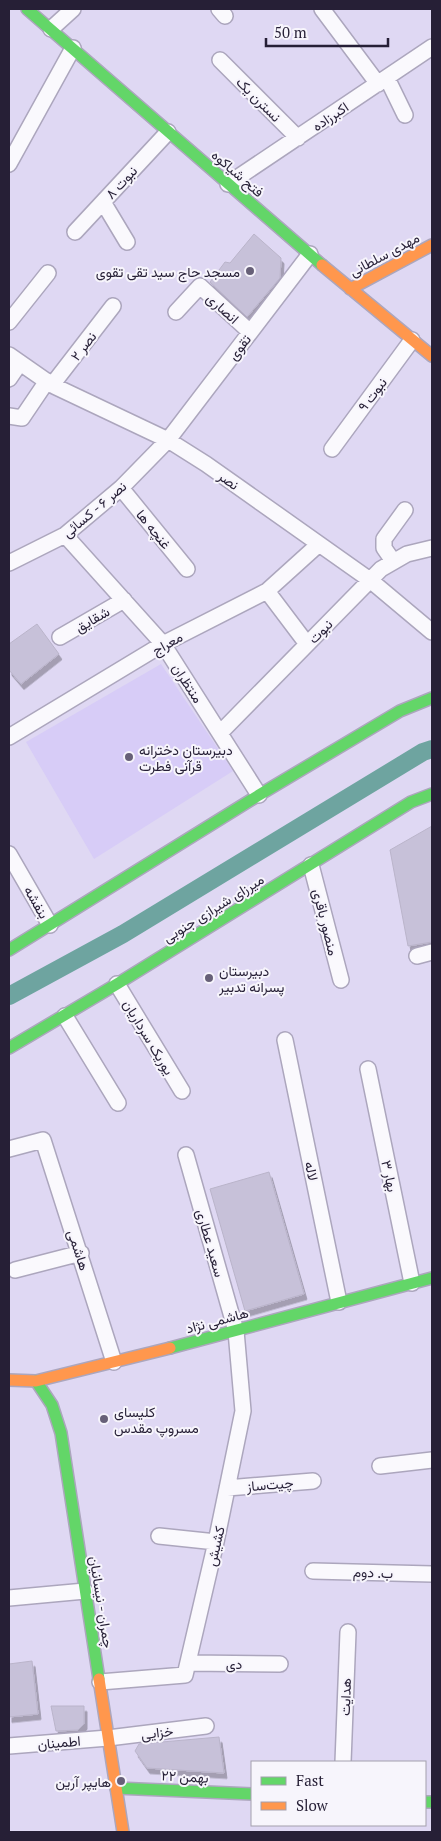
<svg xmlns="http://www.w3.org/2000/svg" width="441" height="1841" font-family="'PT Serif',Vazirmatn,serif">
<defs>
<filter id="shadow"><feDropShadow dx="3" dy="5.5" stdDeviation="0" flood-color="#0004"/></filter>
</defs>
<rect width="100%" height="100%" fill="#dfd8f3"/>
<!-- built -->
<path fill="#d7ccf7" d="M161 664 233 771 94 859 26 742Z"/>
<g fill="none" stroke-linecap="round" stroke-linejoin="round">
<!-- canal -->
<path stroke="#6ea4a0" stroke-width="18" d="M9 996 123 934 423 752 432 749"/>
</g>
<!-- building -->
<path fill="#c7c1d9" stroke="#bab4ca" filter="url(#shadow)" d="M254 234 281 258 280 278 247 317 210 282 225 262 230 263Z
M37 624 59 654 21 684 9 670V644Z
M432 826V942L408 946 390 850Z
M269 1172 304 1294 245 1311 210 1189Z
M32 1661 38 1714 9 1717V1664Z
M51 1706H84V1724L78 1730 56 1731Z
M219 1737 224 1773 147 1768 135 1751 139 1744Z"/>
<g fill="none" stroke-linecap="round" stroke-linejoin="round">
<defs>
<path id="street" d="M219 9 225 16
M322 9 378 84
M51 29 73 9
M220 60 298 138
M387 78 405 115
M9 164 73 48
M228 184 432 47
M103 202 127 242
M75 232 168 132
M176 312 200 286 250 332
M9 322 48 273
M9 355 52 385 168 440 206 464 370 580 432 632
M9 379 20 363
M52 385 113 306
M9 416 22 418 47 381
M332 449 412 340
M121 488 187 569
M65 535 163 644 259 795
M393 561 384 548V539L405 510
M9 563 65 535 121 488 168 440 310 254
M267 591 307 644
M60 637 124 600
M220 733 381 569 407 554 432 548
M9 737 163 644 267 591 319 544
M9 854 50 925
M311 865 341 980
M417 956 432 952
M117 984 182 1091
M65 1016 118 1103
M285 1040 339 1302
M368 1069 412 1283
M9 1149 43 1140 114 1362
M15 1270 81 1253
M380 1466 432 1460
M227 1488 313 1481
M159 1536 216 1542
M313 1571 432 1574
M9 1598 85 1591
M188 1663 280 1664
M100 1682 185 1675 216 1542 243 1411 236 1331 186 1155
M9 1746 108 1738 206 1726
M343 1762 348 1632"/>
<path id="fast" d="M27 9 322 265
M9 950 259 795 400 711 432 698
M9 1048 117 984 411 802 432 794
M170 1348 432 1278
M36 1381 52 1405 61 1433 99 1679
M116 1788 252 1794
M425 1802H432"/>
<path id="slow" d="M322 265 432 356
M350 289 432 245
M9 1380 36 1381 170 1348
M99 1679 123 1832"/>
</defs>
<!-- street casing -->
<use href="#street" stroke="#aca6bd" stroke-width="18"/>
<!-- fast casing -->
<use href="#fast" stroke="#aca6bd" stroke-width="14"/>
<!-- slow casing -->
<use href="#slow" stroke="#aca6bd" stroke-width="14"/>
<!-- street -->
<use href="#street" stroke="#faf9fd" stroke-width="15"/>
<!-- fast -->
<use href="#fast" stroke="#63d668" stroke-width="11"/>
<!-- slow -->
<use href="#slow" stroke="#ff974d" stroke-width="11"/>
</g>
<!-- markers -->
<g fill="#676078" stroke="#f7f5fc" stroke-width="2">
<circle cx="250" cy="271" r="5"/>
<circle cx="129" cy="757" r="5"/>
<circle cx="209" cy="978" r="5"/>
<circle cx="104" cy="1419" r="5"/>
<circle cx="121" cy="1781" r="5"/>
</g>
<g text-anchor="middle" dominant-baseline="central" stroke-width="4" stroke-linejoin="round" paint-order="stroke">
<!-- street labels -->
<g font-size="14" fill="#261f36" stroke="#f7f5fc">
<text transform="translate(259 99) rotate(45)">نسترن یک</text>
<text transform="translate(330 116) rotate(-34)">اکبرزاده</text>
<text transform="translate(238 173) rotate(41)">فتح شیاکوه</text>
<text transform="translate(121 182) rotate(-47)">نبوت ۸</text>
<text transform="translate(384 254) rotate(-28)">مهدی سلطانی</text>
<text transform="translate(223 308) rotate(42)">انصاری</text>
<text transform="translate(83 346) rotate(-52)">نصر ۲</text>
<text transform="translate(239 347) rotate(-53)">تقوی</text>
<text transform="translate(372 394) rotate(-53)">نبوت ۹</text>
<text transform="translate(229 480) rotate(35)">نصر</text>
<text transform="translate(94 509) rotate(-40)">نصر ۶ - کسائی</text>
<text transform="translate(154 529) rotate(51)">غنچه ها</text>
<text transform="translate(92 619) rotate(-30)">شقایق</text>
<text transform="translate(320 631) rotate(-45)">نبوت</text>
<text transform="translate(167 643) rotate(-29)">معراج</text>
<text transform="translate(188 683) rotate(57)">منتظران</text>
<text transform="translate(37 902) rotate(60)">بنفشه</text>
<text transform="translate(213 908) rotate(-32)">میرزای شیرازی جنوبی</text>
<text transform="translate(326 922) rotate(76)">منصور باقری</text>
<text transform="translate(149 1037) rotate(59)">یوریک سرداریان</text>
<text transform="translate(312 1171) rotate(78)">لاله</text>
<text transform="translate(390 1176) rotate(78)">بهار ۳</text>
<text transform="translate(211 1243) rotate(74)">سعید عطاری</text>
<text transform="translate(79 1250) rotate(72)">هاشمی</text>
<text transform="translate(217 1320) rotate(-15)">هاشمی نژاد</text>
<text transform="translate(270 1484) rotate(-5)">چیت‌ساز</text>
<text transform="translate(215 1546) rotate(-77)">کشیش</text>
<text transform="translate(373 1572) rotate(2)">ب. دوم</text>
<text transform="translate(102 1602) rotate(81)">چمران - نیسانیان</text>
<text x="234" y="1663">دی</text>
<text transform="translate(345 1697) rotate(-88)">هدایت</text>
<text transform="translate(157 1732) rotate(-7)">خزایی</text>
<text transform="translate(59 1742) rotate(-5)">اطمینان</text>
<text transform="translate(185 1776) rotate(3)">۲۲ بهمن</text>
</g>
<!-- poi labels -->
<g font-size="14" fill="#261f36" stroke="#f7f5fc" text-anchor="start">
<text x="240" y="271" text-anchor="end">مسجد حاج سید تقی تقوی</text>
<text x="139" y="749">دبیرستان دخترانه<tspan x="139" dy="16">قرآنی فطرت</tspan></text>
<text x="219" y="970">دبیرستان<tspan x="219" dy="16">پسرانه تدبیر</tspan></text>
<text x="114" y="1411">کلیسای<tspan x="114" dy="16">مسروپ مقدس</tspan></text>
<text x="111" y="1781" text-anchor="end">هایپر آرین</text>
</g>
</g>
<!-- border -->
<rect width="441" height="1841" fill="none" stroke="#261f36" stroke-width="20"/>
<!-- legend -->
<rect x="251" y="1761" width="175" height="65" fill="#f7f5fc" stroke="#a39fad"/>
<rect x="261" y="1777" width="25" height="8" fill="#63d668" stroke="#a39fad"/>
<text x="296" y="1786" font-size="15" fill="#261f36">Fast</text>
<rect x="261" y="1802" width="25" height="8" fill="#ff974d" stroke="#a39fad"/>
<text x="296" y="1811" font-size="15" fill="#261f36">Slow</text>
<!-- scale -->
<path d="M266 38v8h122v-8" fill="none" stroke="#261f36" stroke-width="2.5"/>
<text x="274" y="38" font-size="15" fill="#261f36" stroke="#f7f5fc" stroke-width="4" paint-order="stroke">50 m</text>
</svg>
